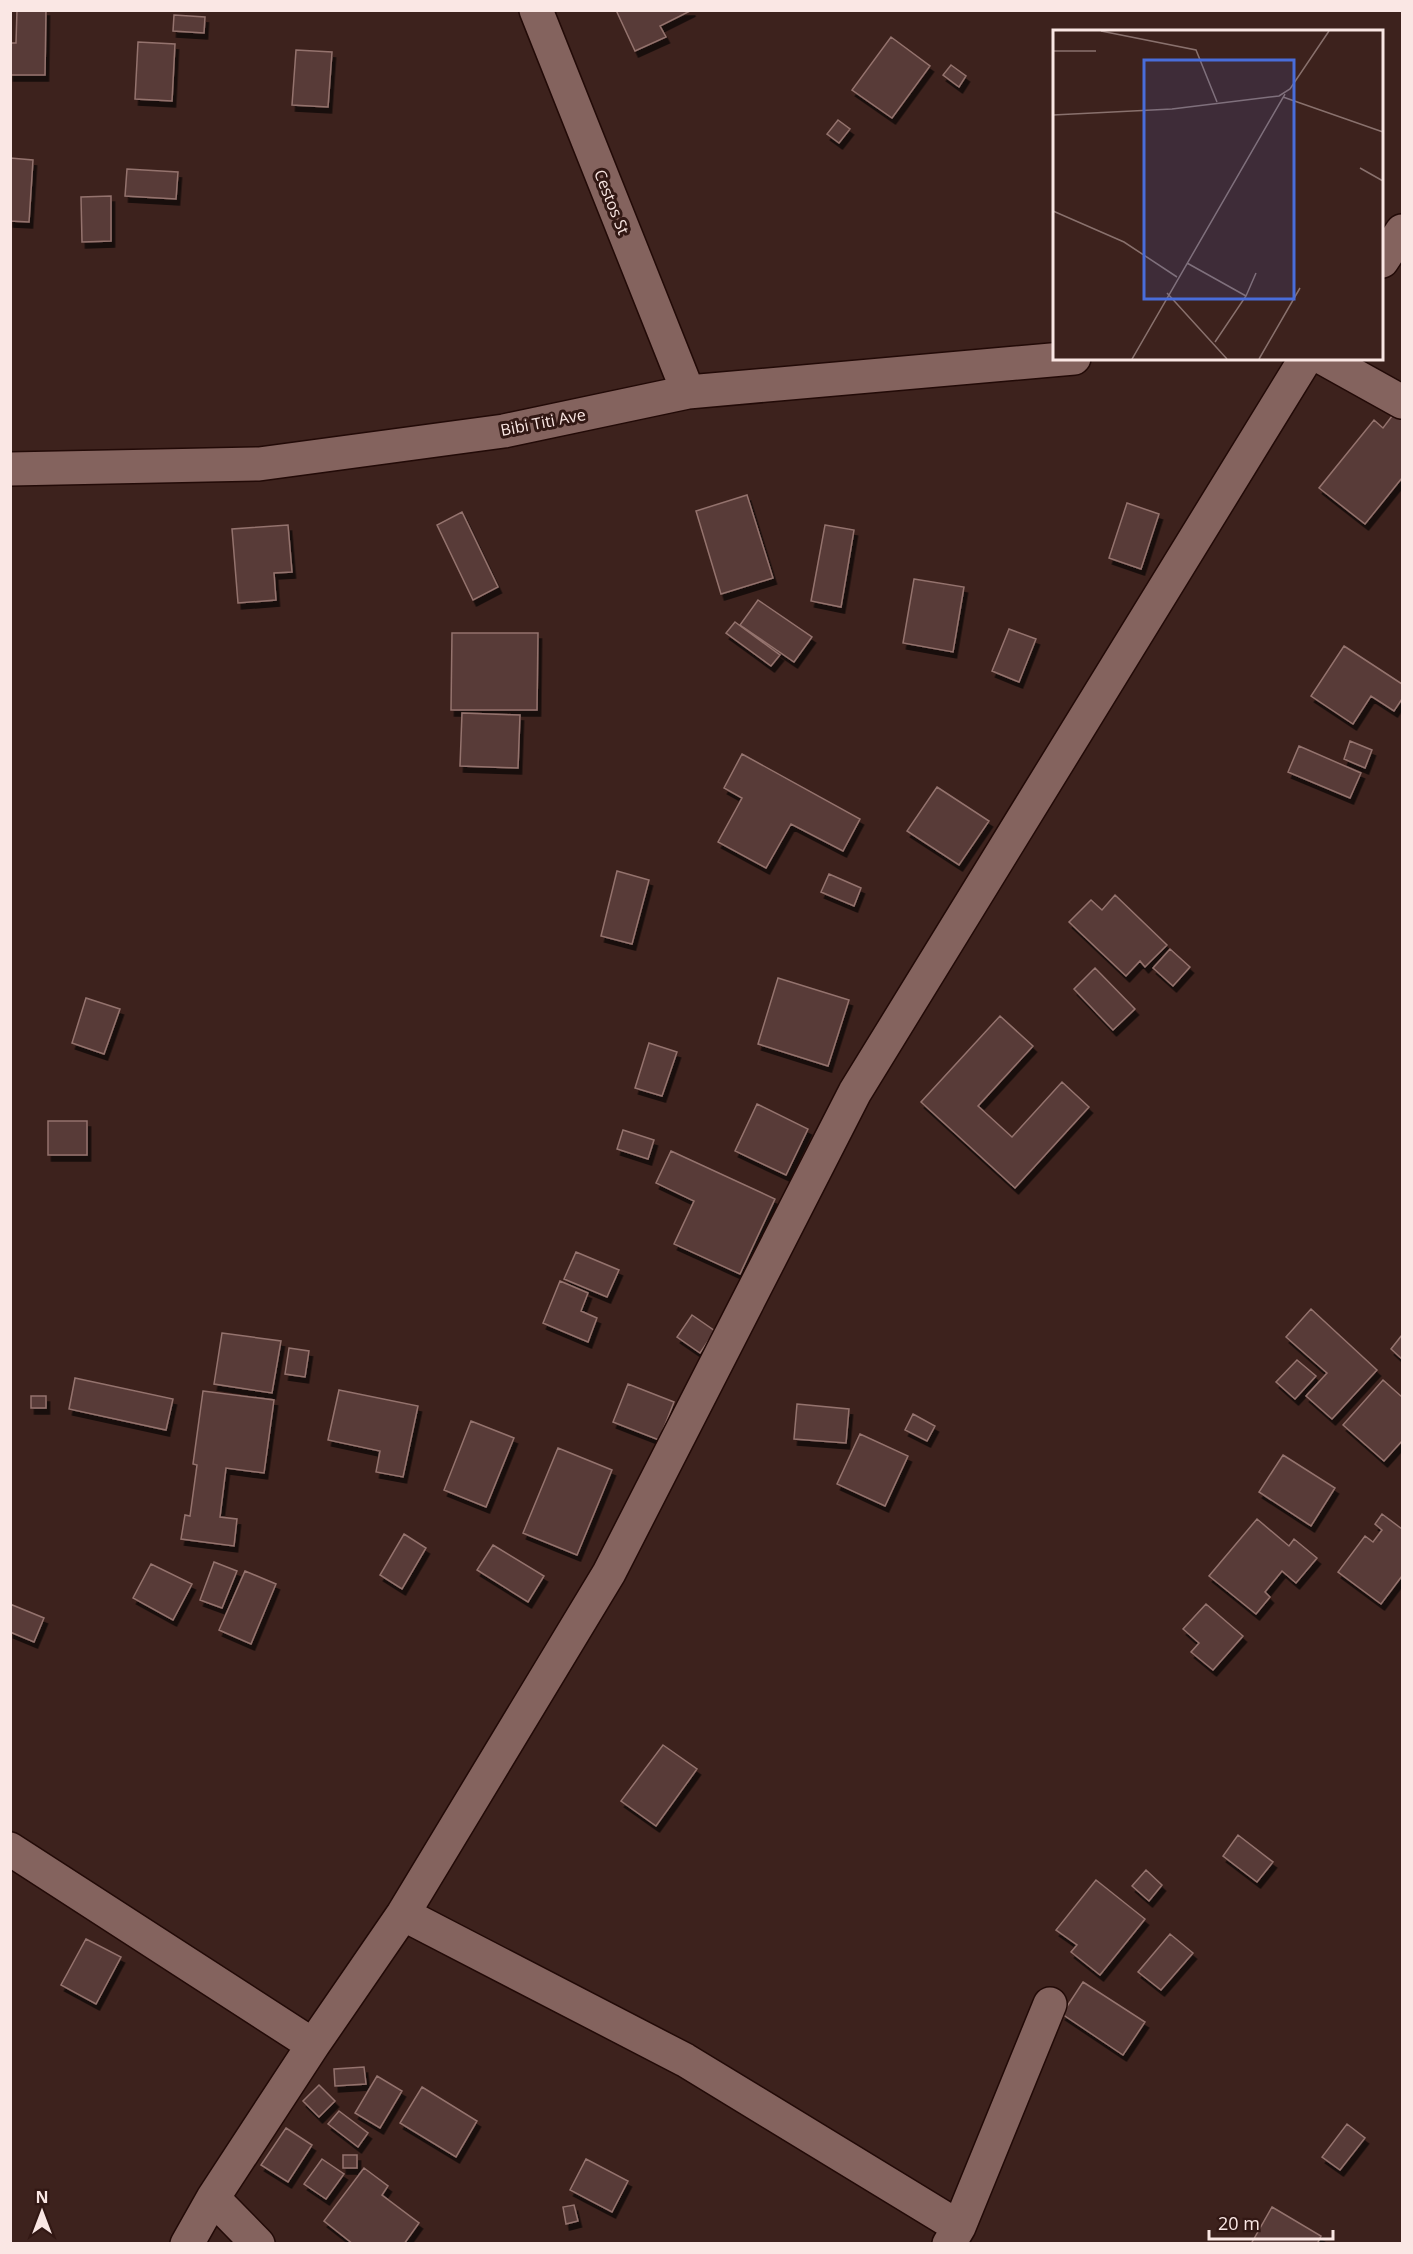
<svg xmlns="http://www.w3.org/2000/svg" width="1413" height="2254" font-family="'Open Sans',sans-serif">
<defs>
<filter id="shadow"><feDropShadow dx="3.5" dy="6" stdDeviation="0" flood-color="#0009"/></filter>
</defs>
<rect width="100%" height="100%" fill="#3d221d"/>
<!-- building -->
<path fill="#593b37" stroke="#94736e" stroke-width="1.5" filter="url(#shadow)" d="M17 10H46L45 75H10V43H16Z
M616 10H692L660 26 666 37 635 51Z
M174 15 205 17 204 33 173 31Z
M891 37 930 66 892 118 852 90Z
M138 42 175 44 172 101 135 99Z
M296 50 332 52 328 107 292 105Z
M951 65 966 76 959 87 943 75Z
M838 120 850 129 839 143 827 134Z
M10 158 33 160 29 222 10 221Z
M127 169 178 172 176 199 125 196Z
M111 196V241L82 242 81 197Z
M1395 412 1402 418V478L1365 524 1319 488 1374 420 1383 428Z
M747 495 773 578 721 594 696 511Z
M1127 503 1159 514 1141 569 1109 558Z
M462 512 498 587 473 600 437 525Z
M288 525 292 572 274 573 276 600 238 603 232 529Z
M825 525 854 530 841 607 811 601Z
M914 579 964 587 953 652 903 643Z
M758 600 812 637 794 662 740 625Z
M735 622 780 655 771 666 726 633Z
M1009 629 1036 639 1019 682 992 671Z
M452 633H538L537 710H451Z
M1344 646 1402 684V699L1394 711 1371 696 1353 724 1311 696Z
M462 713 520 715 518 768 460 766Z
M1350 741 1372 750 1365 768 1344 759Z
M1299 746 1361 773 1350 798 1288 772Z
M742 754 860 819 843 851 791 824 766 868 718 842 742 798 724 788Z
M937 787 989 821 959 865 907 831Z
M617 871 649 880 632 944 601 936Z
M829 874 861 888 854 906 821 892Z
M1115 895 1167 945 1145 967 1140 961 1126 976 1069 922 1091 900 1102 910Z
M1170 949 1190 967 1173 986 1153 968Z
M1095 968 1135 1009 1113 1030 1074 989Z
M778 978 849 1000 828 1066 758 1044Z
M86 998 120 1009 104 1054 72 1043Z
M1000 1016 1033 1046 978 1106 1012 1137 1062 1082 1089 1107 1015 1188 921 1102Z
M649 1043 677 1052 662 1096 635 1088Z
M757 1104 808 1129 786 1175 735 1151Z
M48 1121H87V1155H48Z
M623 1130 654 1140 648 1159 617 1149Z
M671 1151 775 1199 740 1274 674 1244 694 1201 656 1183Z
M576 1252 619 1270 607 1297 564 1279Z
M560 1281 588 1293 581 1311 597 1318 588 1342 543 1323Z
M1311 1309 1377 1370 1332 1419 1306 1396 1327 1373 1286 1337Z
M692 1315 715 1331 700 1353 677 1337Z
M222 1333 281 1341 272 1393 214 1384Z
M1402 1335V1359L1391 1349Z
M289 1348 309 1351 305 1377 285 1374Z
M1297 1360 1316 1376 1295 1399 1276 1382Z
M75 1378 173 1399 166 1430 69 1409Z
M1383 1380 1402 1397V1441L1384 1461 1343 1425Z
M628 1384 674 1402 659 1440 613 1422Z
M339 1390 418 1406 403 1477 376 1472 380 1451 328 1440Z
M203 1391 274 1400 264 1473 226 1468 220 1517 237 1519 234 1546 181 1539 185 1515 190 1516 197 1465 193 1464Z
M31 1396H46V1408H31Z
M797 1404 849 1409 846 1443 794 1439Z
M913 1414 935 1426 927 1441 905 1430Z
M471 1421 514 1438 486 1507 444 1490Z
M860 1434 908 1456 885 1506 837 1484Z
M558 1448 612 1470 577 1555 523 1533Z
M1283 1455 1335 1488 1311 1526 1259 1492Z
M1382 1514 1402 1529V1576L1381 1604 1338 1572 1365 1536 1373 1542 1382 1530 1375 1524Z
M1257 1519 1289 1546 1294 1539 1317 1558 1296 1583 1282 1571 1265 1592 1270 1597 1256 1614 1209 1576Z
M404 1534 426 1548 402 1589 380 1575Z
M493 1545 544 1576 528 1602 477 1570Z
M214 1562 237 1571 222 1608 200 1600Z
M151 1564 192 1584 173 1620 133 1598Z
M245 1571 276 1584 251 1644 219 1630Z
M10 1604 44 1618 34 1642 10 1632Z
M1206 1604 1243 1636 1213 1670 1191 1652 1199 1643 1183 1629Z
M663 1745 697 1769 656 1826 621 1801Z
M1238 1835 1273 1862 1257 1882 1223 1856Z
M1146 1870 1162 1885 1149 1901 1132 1886Z
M1096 1880 1145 1919 1100 1975 1071 1952 1077 1945 1056 1930Z
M1170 1934 1193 1953 1161 1990 1138 1972Z
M86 1939 121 1957 96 2004 61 1985Z
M1083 1982 1145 2022 1123 2055 1062 2014Z
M364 2067 366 2084 335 2086 334 2069Z
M377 2076 402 2091 380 2128 355 2113Z
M319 2085 335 2101 319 2117 303 2101Z
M422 2087 477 2121 456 2157 400 2123Z
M339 2111 368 2133 358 2147 328 2124Z
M1347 2124 1365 2138 1340 2170 1322 2157Z
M286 2128 312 2145 288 2182 261 2165Z
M343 2155H357V2168H343Z
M322 2159 344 2174 326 2199 304 2184Z
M586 2159 628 2181 612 2212 570 2190Z
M364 2168 388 2186 382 2195 419 2223 404 2244H353L324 2221Z
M574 2205 578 2221 566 2224 563 2207Z
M1272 2207 1321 2236 1317 2244H1251Z"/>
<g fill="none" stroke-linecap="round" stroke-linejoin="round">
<defs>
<path id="minor" d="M536 10 688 392
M1382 261 1402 231
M1323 358 1402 402
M10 469 259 464 504 431 688 392 1074 358
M10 1849 313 2045
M403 1914 685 2060 959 2227
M213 2198 258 2244
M187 2244 213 2198 313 2045 403 1914 609 1573 855 1092 1306 358
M949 2244 959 2227 1050 2004"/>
</defs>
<!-- minor casing -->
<use href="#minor" stroke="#220a07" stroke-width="36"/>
<!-- minor -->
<use href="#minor" stroke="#84635e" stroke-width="33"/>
</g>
<g text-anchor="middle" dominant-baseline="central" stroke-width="6" stroke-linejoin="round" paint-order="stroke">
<!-- street labels -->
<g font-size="16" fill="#fae7e4" stroke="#321814">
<text transform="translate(612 202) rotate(68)">Cestos St</text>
<text transform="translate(543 422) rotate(-11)">Bibi Titi Ave</text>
</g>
</g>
<!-- overview -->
<g transform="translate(1053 30)">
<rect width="330" height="330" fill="#3d221d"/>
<path fill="none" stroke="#89716d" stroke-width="1.5" d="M48 1 143 20 164 72M0 21H43M230 67 330 102M0 85 119 79 226 66 237 59 276 1M307 138 330 151M0 181 71 212 124 247M134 233 193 266M114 263 174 329M162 312 193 266 203 243M79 329 232 64M206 329 247 258"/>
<path fill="#496dda" fill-opacity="0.15" stroke="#496dda" stroke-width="3" d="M91 30H241V269H91Z"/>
<rect width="330" height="330" fill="none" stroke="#fae7e4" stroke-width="3"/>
</g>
<!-- border -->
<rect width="1413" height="2254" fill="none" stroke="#fae7e4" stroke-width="24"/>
<!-- north arrow -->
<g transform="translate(42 2212)" stroke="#321814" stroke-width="4.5" paint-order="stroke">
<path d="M0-4.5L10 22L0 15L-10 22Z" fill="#fae7e4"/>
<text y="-9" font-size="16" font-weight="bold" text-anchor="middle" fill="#fae7e4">N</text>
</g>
<!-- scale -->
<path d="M1209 2230v9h124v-9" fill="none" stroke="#fae7e4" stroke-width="3"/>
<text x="1218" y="2230" font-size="18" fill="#fae7e4" stroke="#321814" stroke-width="4.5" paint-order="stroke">20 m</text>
</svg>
